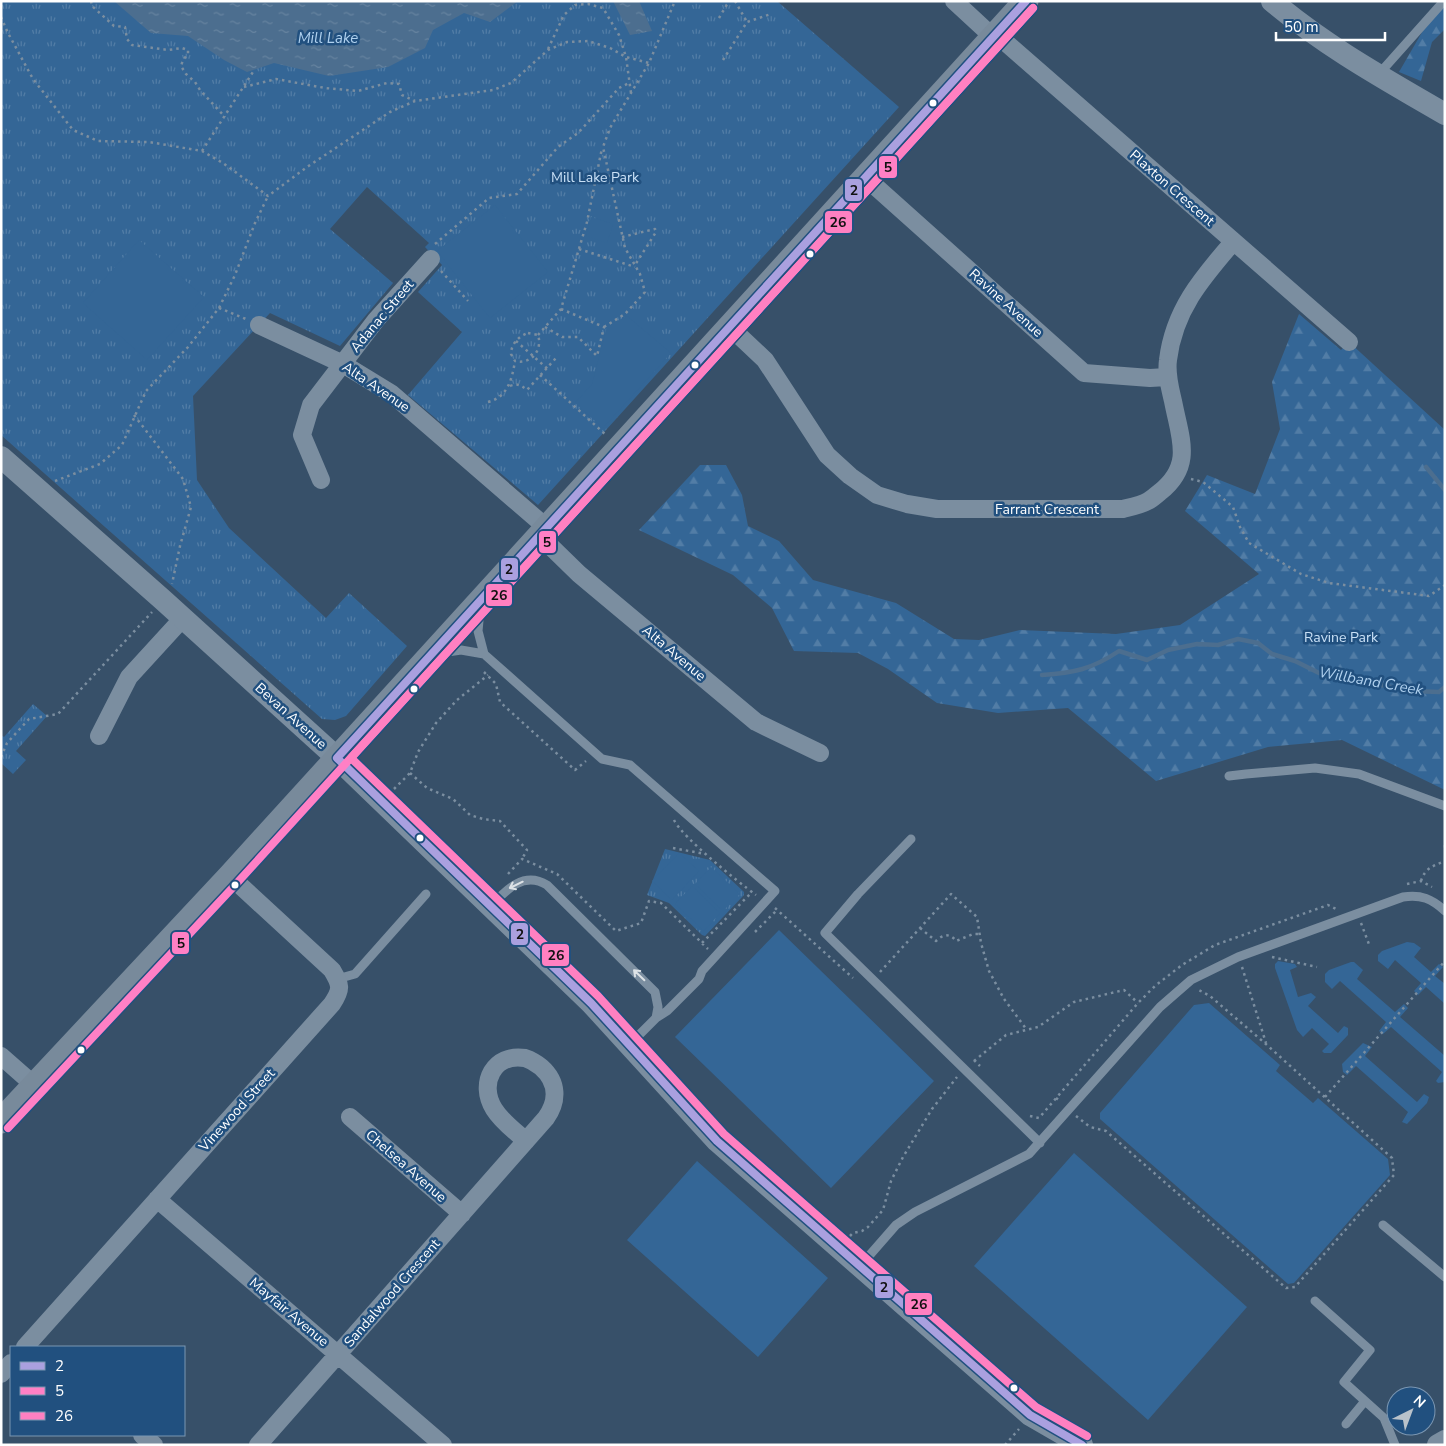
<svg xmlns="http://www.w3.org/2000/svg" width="1446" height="1446" font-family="'Nunito Sans',sans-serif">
<defs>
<pattern id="forest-firs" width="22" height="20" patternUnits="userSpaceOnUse" patternTransform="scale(1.25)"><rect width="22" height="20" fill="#346696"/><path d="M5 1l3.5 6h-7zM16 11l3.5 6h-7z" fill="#527da6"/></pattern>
<pattern id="park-tufts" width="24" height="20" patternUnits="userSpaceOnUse" patternTransform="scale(1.25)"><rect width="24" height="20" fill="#346696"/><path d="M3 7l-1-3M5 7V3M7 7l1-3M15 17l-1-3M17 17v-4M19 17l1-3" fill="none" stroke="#527da6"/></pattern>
<pattern id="water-ripples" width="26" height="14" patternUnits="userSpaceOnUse" patternTransform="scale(1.25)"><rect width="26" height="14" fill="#4c6e8f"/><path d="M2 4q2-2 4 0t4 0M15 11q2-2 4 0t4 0" fill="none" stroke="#6784a0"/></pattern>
</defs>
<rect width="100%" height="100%" fill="#375069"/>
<!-- forest -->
<path fill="url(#forest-firs)" d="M1445 1V29L1432 42 1421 81 1399 72 1432 15Z
M1299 314 1341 350 1349 342 1445 430V790L1342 740 1268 747 1156 781 1068 708 998 713 937 703 888 669 858 653 794 651 772 608 733 575 639 530 700 465H726L742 495 748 526 779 541 813 580 896 603 954 639 979 640 1020 630 1116 634 1180 625 1259 574 1185 511 1207 475 1255 494 1280 429 1272 382Z"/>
<!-- park -->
<path fill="url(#park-tufts)" d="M1 1H777L899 107 538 505 408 395 462 332 418 292 442 265 425 247 429 243 367 187 330 229 393 283 340 346 270 313 193 396 197 480 229 528 326 618 349 593 407 646 346 716 335 720 322 719 1 435Z
M33 704 47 716 16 751 26 760 13 774 1 763V735L4 737Z
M665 849 710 860 744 892V895L705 936 702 935 669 903 647 895Z"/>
<!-- garden -->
<path fill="#346696" d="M495 205 548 272 490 318 437 251Z
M591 217 613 224 607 243 586 236Z
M139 240 204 297 147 360 83 303Z
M627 316 671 353 603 428 575 403 592 384 607 326Z
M679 853 699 871 672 900 652 881Z
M711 867 740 894 723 911 695 884Z
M692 886 720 913 704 931 675 904Z
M779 930 934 1081 831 1188 675 1037Z
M1407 942 1414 943 1421 948 1414 957 1431 972 1439 964 1443 967 1435 976 1445 984V1004L1426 987 1418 995 1414 991 1421 983 1395 960 1388 969 1378 961V955L1382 951Z
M1278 961 1295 964 1297 967 1290 970 1298 997 1311 993 1316 997 1308 1006 1338 1033 1344 1026 1348 1028V1035L1331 1053H1324L1322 1051 1329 1044 1312 1028 1303 1037 1297 1030 1275 968V964Z
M1351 962H1354L1363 970 1357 979 1395 1012 1404 1004 1408 1008 1400 1017 1445 1056V1082L1438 1083 1436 1081 1442 1072 1391 1027 1383 1034 1379 1031 1386 1022 1340 981 1332 989 1325 982V974L1329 970Z
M1209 1003 1280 1065 1276 1071 1313 1103 1318 1098 1388 1159 1390 1175 1294 1283 1288 1284 1100 1119V1113L1194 1005Z
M1363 1043 1372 1047 1365 1056 1417 1102 1424 1094 1429 1097 1427 1103 1407 1124 1402 1122 1408 1112 1356 1066 1347 1075 1343 1072 1342 1064Z
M1074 1153 1247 1307 1148 1420 974 1266Z
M697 1161 828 1278 758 1357 627 1240Z"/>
<!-- water -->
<path fill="url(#water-ripples)" d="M114 1H518L490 22 464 13 433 30 425 48 388 67 329 76 274 63 247 72 224 60 188 36 151 33Z
M613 1H639L652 31 630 35Z"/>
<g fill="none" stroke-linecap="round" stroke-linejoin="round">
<!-- stream -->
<path stroke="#4c6e8f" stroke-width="4.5" d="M1426 467 1445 490
M1042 675C1074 673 1092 669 1119 651L1147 660 1168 650 1197 644 1218 645 1238 639 1258 643 1272 654 1295 661 1319 673 1412 691 1439 692 1445 687"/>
<!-- path -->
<path stroke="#7b8ea0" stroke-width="2.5" stroke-dasharray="2.5 4" stroke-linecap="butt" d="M91 1 92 6 114 26 125 27 127 39 132 45 168 50 182 48 188 50V54L183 60 181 66 186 74 195 82 200 90 225 117
M735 1 747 22
M1 17 8 33 33 79 73 130 98 141 149 142 202 151 223 163 268 196 307 167 390 112 415 101 493 90 511 83 548 50 567 42 588 41 610 48 626 57 649 63
M719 18 729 1
M548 49 564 15 575 5 588 4 603 8 619 35 626 57 631 93
M723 60 747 22 771 14
M244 87 276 79 325 88 358 91 387 83 399 84 402 95 415 101
M202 151 253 72
M622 237 655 229 656 232 635 265
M435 244 489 198 517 194 558 147 578 133 619 88 629 83
M579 249 635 267
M441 271 468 301
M219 308 246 319
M561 309 604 327 597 356
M545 327 562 337H578L596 355
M604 327 625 314 645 292 640 274 625 248 603 147 610 128 649 63 675 1
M528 333 538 335C543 350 531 365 515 361L511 354C511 344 519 336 528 333Z
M538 335 561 309 587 222 602 148
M516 341 550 371
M540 375 606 435
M510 386C517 383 521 385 527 390L556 358
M488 402C508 397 512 379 515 361
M134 415 183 479 191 507 180 546 172 584
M1191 479 1203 482 1233 507 1240 527 1249 543 1301 574 1329 583 1429 596 1445 585
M55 481 100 464 122 445 146 391 188 347 219 308 235 275 255 223 268 196
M484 672 496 684 500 702 575 770 586 761
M1 757 7 743 29 719 58 714 152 612
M410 773 427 788 453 799 470 815 483 819 500 821 527 850 522 859
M394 789 410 773 418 752 436 723 457 700 488 675
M674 820C683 838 737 881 756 895
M1445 845V848
M673 848 705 854
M508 874 522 859 557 874 616 931 641 923 649 901 661 903 708 949
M1421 881C1425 868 1433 866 1445 861
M1407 884 1421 881 1432 887
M775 908 853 978
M1361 923 1370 947
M920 928 936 941C943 934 950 933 956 941L973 934H979
M755 932 777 910
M702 943 752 892
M1272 957 1317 967
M1242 967 1266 1043
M880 972 951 894 977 917 981 943 989 971 1004 999 1027 1030
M974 1060 980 1066
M974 1061 1006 1035 1038 1027 1074 1002 1124 990 1138 1003
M1325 1097 1445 961
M1056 1098 1061 1102
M1030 1116 1039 1118 1138 1003 1155 986 1182 965 1215 945 1328 905 1336 909
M1076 1116 1090 1127 1106 1131 1286 1288 1295 1287 1394 1175 1392 1158 1267 1045 1210 996 1197 989
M850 1236 853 1233 862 1231 868 1227 883 1210 891 1181 903 1157 932 1109 957 1077
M1005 1445 1019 1429"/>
<!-- service -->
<path stroke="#7b8ea0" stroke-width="9" d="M1378 75 1444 1
M480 610 478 631 484 654
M441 653 461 650 484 654 602 759 630 765 775 891 702 971 699 979 667 1011 656 1018 630 1044
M1229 776 1246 774 1315 768 1359 774 1445 806
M911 839 858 894 825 933 1040 1143
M491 906C507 889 524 871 547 885L655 992 658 1007 656 1018
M337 979 355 974 426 894
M1383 1225 1445 1277
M861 1265 896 1225 915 1212 1029 1154 1160 1007 1191 980 1238 957 1403 897C1421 894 1432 899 1445 911
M1315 1301 1370 1350 1344 1382 1384 1418 1395 1445
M1346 1424 1365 1401"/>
<!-- minor -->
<path stroke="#7b8ea0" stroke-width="18" d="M954 1 993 37
M996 34 1349 342
M866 178 1084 373 1150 378 1167 377
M259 325 343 364 392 394 547 528
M730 327 765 360 827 455 850 476 877 495 907 504 937 509H1123C1131 507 1141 505 1148 501 1152 499 1156 495 1160 492 1194 465 1180 438 1173 401 1170 388 1166 374 1168 360 1174 310 1202 278 1233 242
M321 480 302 435 311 405 376 320 431 259
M540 536 579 574 756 722 820 753
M99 736 129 677 183 618
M1 1056 34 1085
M350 1117 462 1214
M157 1199 443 1445
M25 1347 332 1004C342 989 341 985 332 970L230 876
M1 1374 11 1363
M142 1435 154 1445
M258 1445 546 1118C558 1101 558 1082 541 1067 536 1063 531 1060 525 1058 494 1053 478 1083 494 1109 502 1122 515 1131 526 1141"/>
<!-- tertiary -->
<path stroke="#7b8ea0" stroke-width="22" d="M1272 1C1325 46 1385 79 1445 114
M1 457 163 600 337 758 591 1003 717 1141 1030 1415 1082 1445
M1438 1445 1445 1441"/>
<!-- secondary -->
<path stroke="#788a9b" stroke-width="25" d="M1 1121 230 876 1026 1"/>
<defs>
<path id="bus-1" d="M337 758 1026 1
M337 758 591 1003 717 1141 1030 1415 1082 1445"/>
<path id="bus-2" d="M8 1128 237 883 1033 8"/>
<path id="bus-3" d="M1033 8 351 758 598 996 724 1134 1036 1407 1087 1436"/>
</defs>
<!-- bus-1 casing -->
<use href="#bus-1" stroke="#21507f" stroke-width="11"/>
<!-- bus-2 casing -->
<use href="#bus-2" stroke="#21507f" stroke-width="11"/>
<!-- bus-3 casing -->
<use href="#bus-3" stroke="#21507f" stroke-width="11"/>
<!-- bus-1 -->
<use href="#bus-1" stroke="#aaa0df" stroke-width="8"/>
<!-- bus-2 -->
<use href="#bus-2" stroke="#ff80c5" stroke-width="8"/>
<!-- bus-3 -->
<use href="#bus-3" stroke="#ff80c1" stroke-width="8"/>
</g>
<!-- one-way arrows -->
<defs><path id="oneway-shaft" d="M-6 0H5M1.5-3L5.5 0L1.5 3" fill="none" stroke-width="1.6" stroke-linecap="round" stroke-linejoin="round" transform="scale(1.25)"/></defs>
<g stroke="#dee3e7">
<use href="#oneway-shaft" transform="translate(516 885) rotate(154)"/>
<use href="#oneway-shaft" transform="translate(639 975) rotate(-136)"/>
</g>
<!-- markers -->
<g fill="#fff" stroke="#21507f" stroke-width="2">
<circle cx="933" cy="103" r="4.5"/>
<circle cx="810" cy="254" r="4.5"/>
<circle cx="695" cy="365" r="4.5"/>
<circle cx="414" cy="689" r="4.5"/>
<circle cx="420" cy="838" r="4.5"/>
<circle cx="235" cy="885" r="4.5"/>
<circle cx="81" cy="1050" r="4.5"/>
<circle cx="1014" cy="1388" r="4.5"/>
</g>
<g text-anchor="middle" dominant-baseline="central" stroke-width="5" stroke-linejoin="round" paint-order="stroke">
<!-- park labels -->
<g font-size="14" fill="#c9e0f6" stroke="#21507f">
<text x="595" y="177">Mill Lake Park</text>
<text x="1341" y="637">Ravine Park</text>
</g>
<!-- street labels -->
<g font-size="14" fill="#fff" stroke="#21507f">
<text transform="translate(1172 188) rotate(41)">Plaxton Crescent</text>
<text transform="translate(1006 303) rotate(42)">Ravine Avenue</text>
<text transform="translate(382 316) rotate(-50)">Adanac Street</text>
<text transform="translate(376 387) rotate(34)">Alta Avenue</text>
<text x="1047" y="509">Farrant Crescent</text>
<text transform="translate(674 653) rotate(40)">Alta Avenue</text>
<text transform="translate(291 716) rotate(42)">Bevan Avenue</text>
<text transform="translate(237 1110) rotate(-48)">Vinewood Street</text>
<text transform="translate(406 1166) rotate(41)">Chelsea Avenue</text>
<text transform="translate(392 1293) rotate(-49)">Sandalwood Crescent</text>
<text transform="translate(289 1312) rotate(40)">Mayfair Avenue</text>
</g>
<!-- water labels -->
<g font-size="15" font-style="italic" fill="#b0d1ef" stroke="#21507f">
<text x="328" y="38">Mill Lake</text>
<text transform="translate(1371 681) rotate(10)">Willband Creek</text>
</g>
</g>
<g stroke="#21507f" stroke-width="2">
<rect x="878" y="155" width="20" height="24" rx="5" fill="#ff80c5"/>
<rect x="844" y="178" width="19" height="24" rx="5" fill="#aaa0df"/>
<rect x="824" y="210" width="29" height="24" rx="5" fill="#ff80c1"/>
<rect x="538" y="530" width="19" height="24" rx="5" fill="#ff80c5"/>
<rect x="500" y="557" width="19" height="24" rx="5" fill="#aaa0df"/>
<rect x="485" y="583" width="28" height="24" rx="5" fill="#ff80c1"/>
<rect x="510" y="922" width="19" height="24" rx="5" fill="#aaa0df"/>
<rect x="171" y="931" width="19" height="24" rx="5" fill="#ff80c5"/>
<rect x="541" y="943" width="29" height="24" rx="5" fill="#ff80c1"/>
<rect x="874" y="1275" width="20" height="24" rx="5" fill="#aaa0df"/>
<rect x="904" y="1292" width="29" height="24" rx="5" fill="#ff80c1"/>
</g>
<g font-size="14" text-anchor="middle" font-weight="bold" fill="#111">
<text x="888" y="172">5</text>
<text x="854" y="195">2</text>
<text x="838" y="227">26</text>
<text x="547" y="547">5</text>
<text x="509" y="574">2</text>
<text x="499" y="600">26</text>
<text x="520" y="939">2</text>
<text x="181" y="948">5</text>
<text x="556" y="960">26</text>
<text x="884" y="1292">2</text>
<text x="919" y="1309">26</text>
</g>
<!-- border -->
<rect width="1446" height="1446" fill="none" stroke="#ffffff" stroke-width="5"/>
<!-- legend -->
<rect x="10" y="1346" width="175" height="90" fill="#21507f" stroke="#7a96b2"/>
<rect x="20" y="1362" width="25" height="8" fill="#aaa0df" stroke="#7a96b2"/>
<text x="55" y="1371" font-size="15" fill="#ffffff">2</text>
<rect x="20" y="1387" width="25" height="8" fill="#ff80c5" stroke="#7a96b2"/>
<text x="55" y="1396" font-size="15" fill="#ffffff">5</text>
<rect x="20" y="1412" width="25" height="8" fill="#ff80c1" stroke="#7a96b2"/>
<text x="55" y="1421" font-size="15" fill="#ffffff">26</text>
<!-- north arrow -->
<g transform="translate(1411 1411) rotate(42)"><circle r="24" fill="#21507f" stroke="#7a96b2"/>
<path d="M0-4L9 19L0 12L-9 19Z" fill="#b9c2ca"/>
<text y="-8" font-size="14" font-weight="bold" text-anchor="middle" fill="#ffffff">N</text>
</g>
<!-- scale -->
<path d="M1276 32v8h109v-8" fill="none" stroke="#ffffff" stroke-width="2.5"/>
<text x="1284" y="32" font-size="15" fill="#ffffff" stroke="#21507f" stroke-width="4" paint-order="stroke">50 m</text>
</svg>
